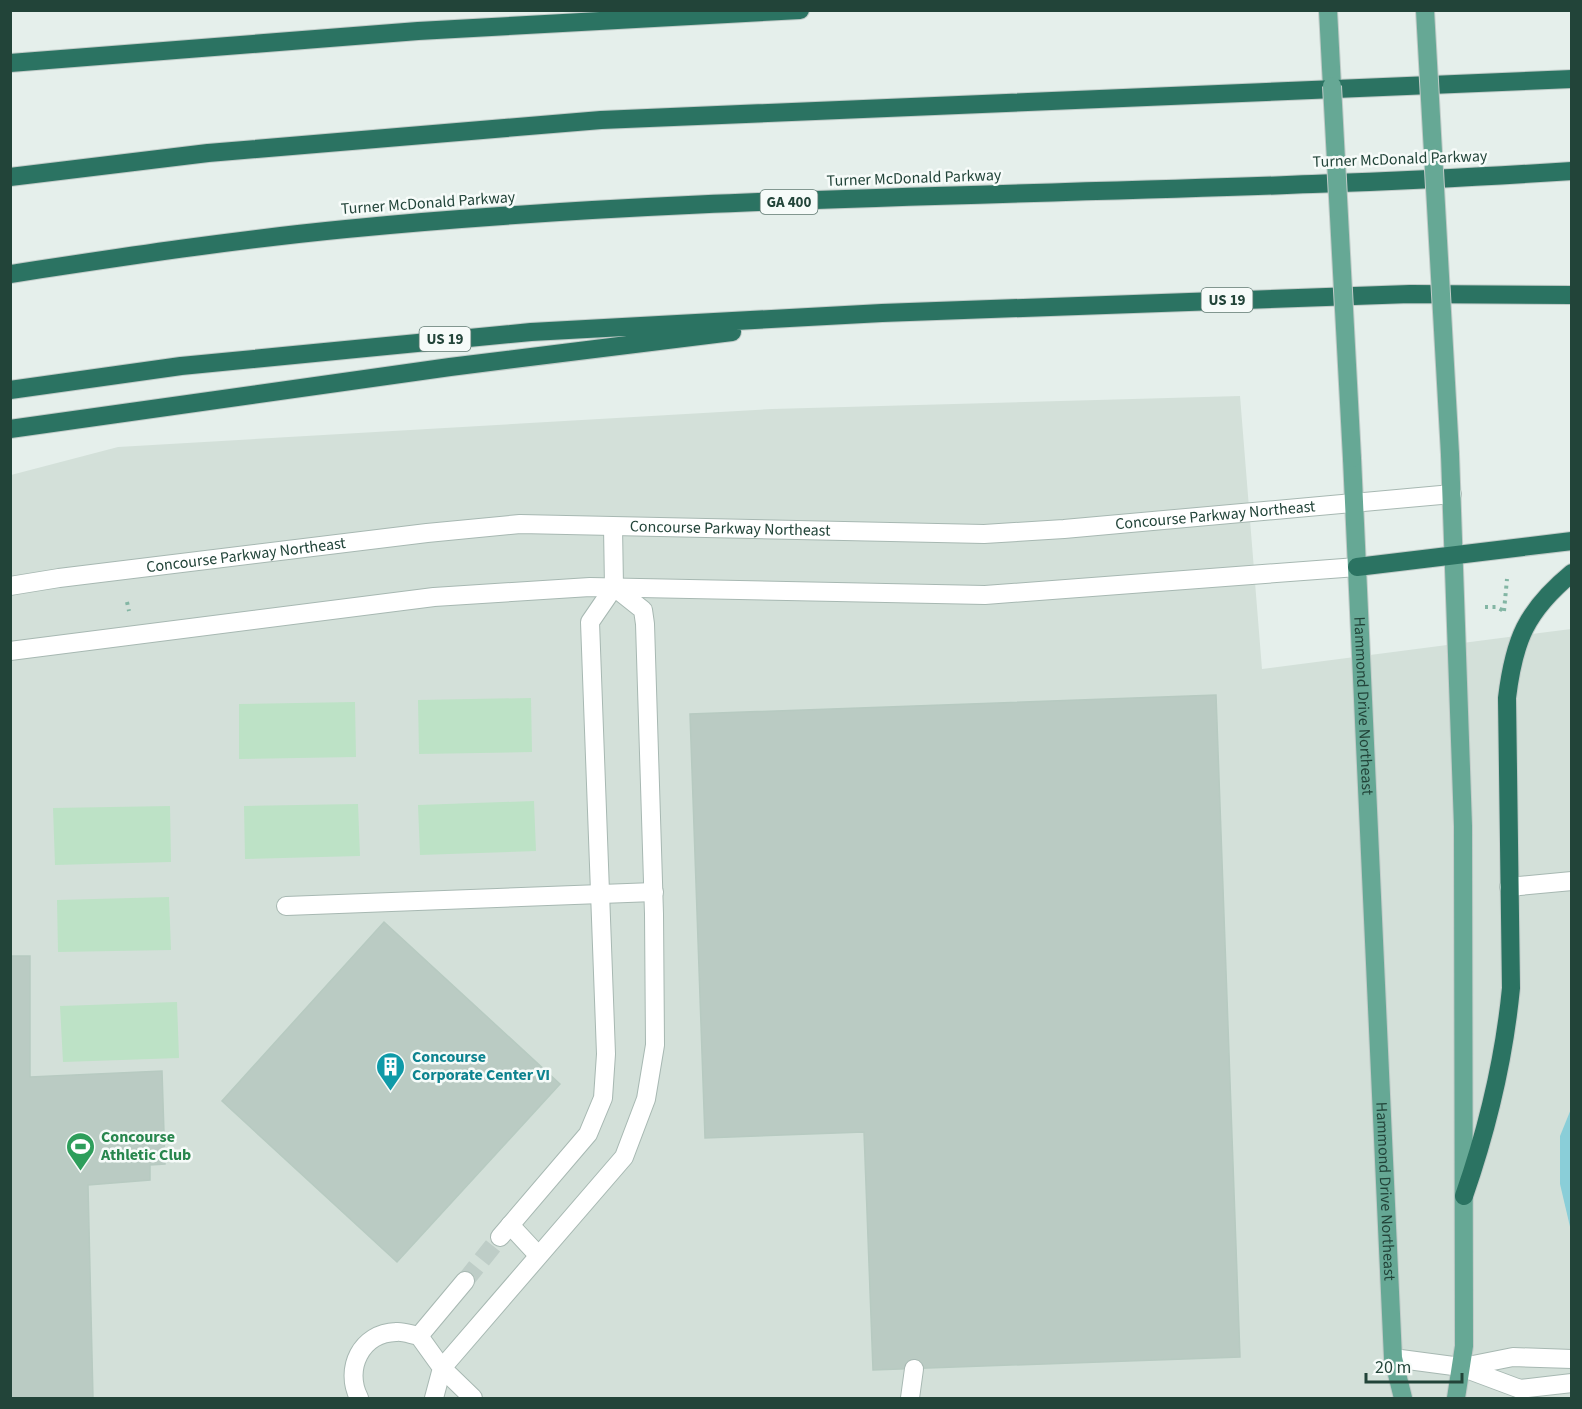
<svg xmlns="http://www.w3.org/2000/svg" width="1582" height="1409" font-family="'Source Sans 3',sans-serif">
<rect width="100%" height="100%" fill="#e5efeb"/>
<!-- built -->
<path fill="#d3e0d9" d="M1240 396 1262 669 1571 629V1398H11V475L118 447 772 409Z"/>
<!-- green -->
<path fill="#bde2c6" d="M531 698 532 752 419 754 418 700Z
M355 702 356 757 239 759V704Z
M534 801 536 851 420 855 418 805Z
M358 804 360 856 245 859 244 806Z
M170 806 171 862 55 865 53 808Z
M169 897 171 950 58 952 57 900Z
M177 1002 179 1058 63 1062 60 1006Z"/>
<!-- water -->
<path fill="#8aced8" d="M1571 1109V1231L1560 1184V1136Z"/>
<!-- building -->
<path fill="#bacbc3" stroke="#b7cac1" stroke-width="1.5" d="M1216 695 1240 1357 873 1370 864 1132 705 1138 690 714Z
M384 922 560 1084 397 1262 222 1101Z
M10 956H30V1077L162 1071 165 1164 150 1165V1180L88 1185 93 1398H10Z"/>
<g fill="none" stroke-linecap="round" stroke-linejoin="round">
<!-- minor-tunnel -->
<path stroke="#becdc7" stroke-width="18" stroke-dasharray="18 9" stroke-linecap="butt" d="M465 1281 500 1237"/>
<defs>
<g id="minor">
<path id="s1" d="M10 586 59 578 427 533 520 524 984 534 1064 529 1452 494"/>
<path d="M10 651 434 597 590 587 985 595 1357 567"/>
<path d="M1509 887 1572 881"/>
<path d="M286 906 654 892"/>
<path d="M510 1225 538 1255"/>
<path d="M500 1237 588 1134 603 1098 606 1054 590 622 614 587 613 527"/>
<path d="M419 1336 465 1281"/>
<path d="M1393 1358 1461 1367 1520 1389 1572 1383"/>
<path d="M1463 1367 1513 1357 1572 1359"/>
<path d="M359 1398C344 1369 361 1333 396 1332 403 1331 412 1335 419 1336L442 1368 434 1398"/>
<path d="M473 1398 442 1368 624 1157 646 1099 655 1045 654 914 645 624 643 610 614 587"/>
<path d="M910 1398 914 1369"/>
</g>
<g id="major">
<path d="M1328 10 1332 86"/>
<path d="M1450 454 1463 826 1464 1346 1456 1398"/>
<path id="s2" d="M1352 458 1393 1358 1403 1398"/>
</g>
<path id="highway" d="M10 63 418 31 800 10
M10 177 208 153 601 120 1572 79
M10 274C122 257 233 240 346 229 753 189 1164 198 1572 171
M10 390 181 366 531 332 882 313 1410 294 1572 295
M10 429 450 367 732 332
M1357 567 1572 541
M1464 1196C1488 1127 1504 1060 1511 988L1507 698C1514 640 1526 611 1572 573"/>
</defs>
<!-- minor casing -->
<use href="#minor" stroke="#a7b8b2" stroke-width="20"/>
<!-- major casing -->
<use href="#major" stroke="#c1cbc8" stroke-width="20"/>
<!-- highway casing -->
<use href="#highway" stroke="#c1cbc8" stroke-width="20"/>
<!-- path -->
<path stroke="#83b6a4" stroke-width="4" stroke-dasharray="3 4.5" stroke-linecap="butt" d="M127 602 129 611
M1485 607H1496L1504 611
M1504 611 1507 579"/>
<!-- minor -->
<use href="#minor" stroke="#fff" stroke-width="18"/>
<!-- major -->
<use href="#major" stroke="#66a895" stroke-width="18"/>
<!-- highway -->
<use href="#highway" stroke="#2b7362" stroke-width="18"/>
<defs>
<path id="major-bridge" d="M1425 10 1450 454
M1332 86 1352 458"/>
</defs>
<!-- major-bridge casing -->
<use href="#major-bridge" stroke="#c1cbc8" stroke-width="20" stroke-linecap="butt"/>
<!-- major-bridge -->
<use href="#major-bridge" stroke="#66a895" stroke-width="18"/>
</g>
<!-- icons -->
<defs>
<symbol id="building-pin" viewBox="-11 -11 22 30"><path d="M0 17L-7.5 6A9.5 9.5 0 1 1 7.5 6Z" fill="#0f9aa8" stroke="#f6fbf9"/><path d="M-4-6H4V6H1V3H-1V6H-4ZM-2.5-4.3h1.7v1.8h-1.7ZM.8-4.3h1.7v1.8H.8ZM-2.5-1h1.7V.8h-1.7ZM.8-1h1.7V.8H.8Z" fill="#fff"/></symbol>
<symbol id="stadium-pin" viewBox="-11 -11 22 30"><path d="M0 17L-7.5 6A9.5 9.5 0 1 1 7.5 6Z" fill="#2e9e5b" stroke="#f6fbf9"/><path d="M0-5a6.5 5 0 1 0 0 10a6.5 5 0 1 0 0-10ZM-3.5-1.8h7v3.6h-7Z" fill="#fff"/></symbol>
</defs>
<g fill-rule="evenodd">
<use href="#building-pin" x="374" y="1050" width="33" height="45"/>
<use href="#stadium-pin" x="64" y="1130" width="33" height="45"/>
</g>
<g text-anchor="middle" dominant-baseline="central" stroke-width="5" stroke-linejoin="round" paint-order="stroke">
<!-- shield labels -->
<g fill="#f6fbf9" stroke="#627b73" stroke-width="1.5">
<rect x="760.5" y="190" width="57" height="24" rx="4.5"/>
<rect x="1201.5" y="288" width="51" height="24" rx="4.5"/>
<rect x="419.5" y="327" width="51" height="24" rx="4.5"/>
</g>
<g font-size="15" font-weight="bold" fill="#224439">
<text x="789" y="202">GA 400</text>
<text x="1227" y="300">US 19</text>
<text x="445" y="339">US 19</text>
</g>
<!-- street labels -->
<g font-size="16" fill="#224439" stroke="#f6fbf9">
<text transform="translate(1400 159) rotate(-2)">Turner McDonald Parkway</text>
<text transform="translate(914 178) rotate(-2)">Turner McDonald Parkway</text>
<text transform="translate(428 203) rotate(-4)">Turner McDonald Parkway</text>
<text stroke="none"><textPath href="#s1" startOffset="1210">Concourse Parkway Northeast</textPath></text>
<text stroke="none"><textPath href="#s1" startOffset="724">Concourse Parkway Northeast</textPath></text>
<text stroke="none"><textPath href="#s1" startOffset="238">Concourse Parkway Northeast</textPath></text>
<text stroke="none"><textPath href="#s2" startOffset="248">Hammond Drive Northeast</textPath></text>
<text stroke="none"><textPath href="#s2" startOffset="734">Hammond Drive Northeast</textPath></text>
</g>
<!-- culture labels -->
<g font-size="16" font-weight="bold" fill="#0d838f" stroke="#f6fbf9" text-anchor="start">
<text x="412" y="1057">Concourse<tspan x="412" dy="18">Corporate Center VI</tspan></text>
</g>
<!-- leisure labels -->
<g font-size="16" font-weight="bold" fill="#27864d" stroke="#f6fbf9" text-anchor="start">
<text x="101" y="1137">Concourse<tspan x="101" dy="18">Athletic Club</tspan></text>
</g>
</g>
<!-- border -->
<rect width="1582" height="1409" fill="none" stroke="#224439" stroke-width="24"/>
<!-- scale -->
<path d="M1366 1373v9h96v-9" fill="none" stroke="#224439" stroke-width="3"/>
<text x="1375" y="1373" font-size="18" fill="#224439" stroke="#f6fbf9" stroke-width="4.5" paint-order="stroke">20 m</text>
</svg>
